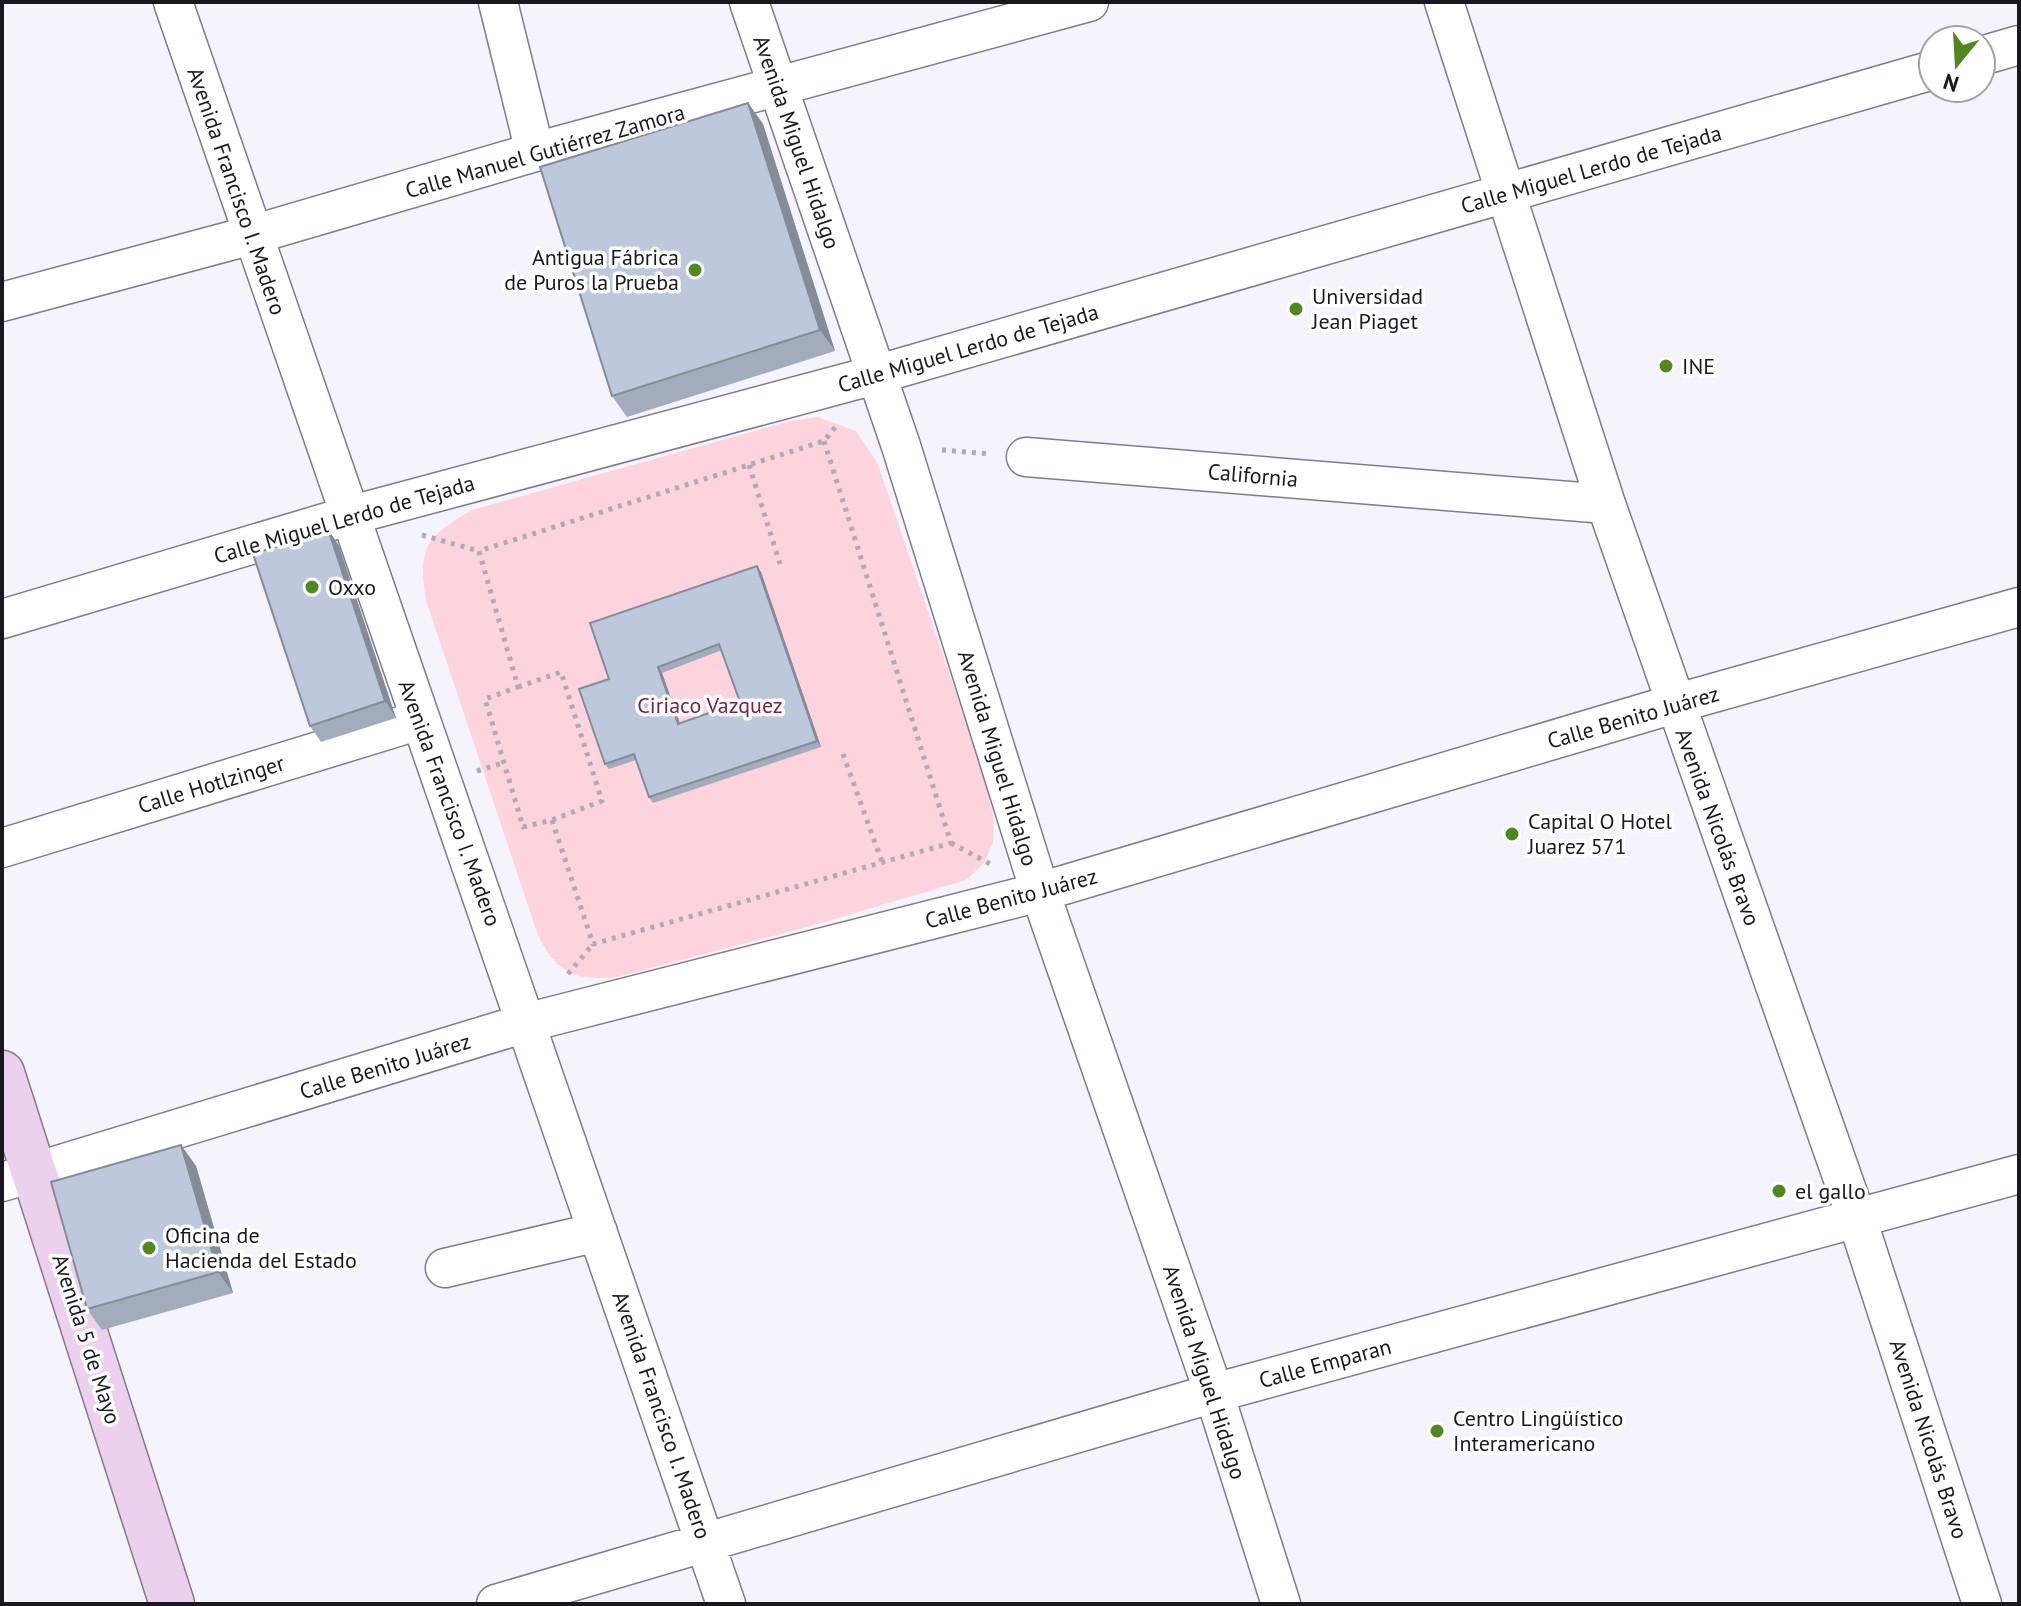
<svg xmlns="http://www.w3.org/2000/svg" width="2021" height="1606" font-family="'PT Sans',sans-serif">
<rect width="100%" height="100%" fill="#f5f3fc"/>
<!-- green -->
<path fill="#fdd3de" d="M818 417 856 431 877 462 982 769 994 819 993 842 984 863 966 880 811 926 617 977C575 981 557 974 538 935L426 600C417 547 427 536 472 510L790 421Z"/>
<g fill="none" stroke-linecap="round" stroke-linejoin="round">
<defs>
<path id="street" d="M173 2C355 537 545 1069 726 1604
M498 2 535 152
M749 2 901 446 1040 892 1214 1393 1281 1604
M1444 2 1606 504 1857 1219 1982 1604
M1981 56 2019 45
M2 302 252 235 535 152 1089 2
M1026 457 1606 504
M2 619 348 516 875 375 1933 70
M2 848 420 720
M2 1182 529 1022 1040 892 1674 704 2019 607
M445 1268 598 1232
M496 1604 1214 1393 2019 1174"/>
<path id="secondary" d="M2 1073 172 1604"/>
</defs>
<!-- street casing -->
<use href="#street" stroke="#7f7b8f" stroke-width="41"/>
<!-- secondary casing -->
<use href="#secondary" stroke="#7f7b8f" stroke-width="47"/>
<!-- path -->
<path stroke="#adacb4" stroke-width="5" stroke-dasharray="4 6" stroke-linecap="butt" d="M824 441 951 843 593 944 552 820 523 827 485 699 518 687 479 551 824 441 837 425
M942 450 991 454
M749 465 780 564
M422 535 479 551
M518 687 561 672 602 801 552 820
M843 754 882 862
M477 771 503 763
M951 843 992 865
M568 974 593 944"/>
<!-- street -->
<use href="#street" stroke="#fff" stroke-width="38"/>
<!-- secondary -->
<use href="#secondary" stroke="#edd0ed" stroke-width="44"/>
</g>
<!-- wall -->
<path fill="#a3acbd" fill-rule="evenodd" d="M748 103 763 124 835 351 627 417 612 396Z
M328 529 339 546 396 718 321 742 310 726Z
M761 572 821 747 653 803 649 797 636 760 609 769 605 764 609 679ZM722 650 740 702 680 723 662 673Z
M181 1145 196 1166 233 1293 102 1330 87 1309Z"/>
<!-- shaded-wall -->
<path fill="#848c9a" d="M748 103 763 124 835 351 820 330Z
M328 529 339 546 396 718 385 701Z
M757 566 761 572 821 747 817 741Z
M658 667 662 673 682 730 678 724Z
M181 1145 196 1166 233 1293 218 1272Z"/>
<!-- building -->
<path fill="#bdc8dc" stroke="#848c9a" stroke-width="2" fill-rule="evenodd" d="M748 103 820 330 612 396 540 167Z
M328 529 385 701 310 726 253 554Z
M757 566 817 741 649 797 634 754 605 764 579 689 609 679 590 623ZM719 644 740 702 678 724 658 667Z
M181 1145 218 1272 87 1309 51 1182Z"/>
<!-- markers -->
<g fill="#51871f" stroke="#fff" stroke-width="3">
<circle cx="695" cy="270" r="8"/>
<circle cx="1296" cy="309" r="8"/>
<circle cx="1666" cy="366" r="8"/>
<circle cx="312" cy="587" r="8"/>
<circle cx="1512" cy="834" r="8"/>
<circle cx="1779" cy="1191" r="8"/>
<circle cx="149" cy="1248" r="8"/>
<circle cx="1437" cy="1431" r="8"/>
</g>
<g text-anchor="middle" dominant-baseline="central" stroke-width="7" stroke-linejoin="round" paint-order="stroke">
<!-- street labels -->
<g font-size="22" fill="#19181f" stroke="#fff">
<text transform="translate(797 142) rotate(71)">Avenida Miguel Hidalgo</text>
<text transform="translate(545 151) rotate(-16)">Calle Manuel Gutiérrez Zamora</text>
<text transform="translate(1591 169) rotate(-16)">Calle Miguel Lerdo de Tejada</text>
<text transform="translate(237 191) rotate(71)">Avenida Francisco I. Madero</text>
<text transform="translate(968 348) rotate(-16)">Calle Miguel Lerdo de Tejada</text>
<text transform="translate(1253 475) rotate(5)">California</text>
<text transform="translate(344 519) rotate(-16)">Calle Miguel Lerdo de Tejada</text>
<text transform="translate(1633 717) rotate(-16)">Calle Benito Juárez</text>
<text transform="translate(998 758) rotate(73)">Avenida Miguel Hidalgo</text>
<text transform="translate(211 784) rotate(-17)">Calle Hotlzinger</text>
<text transform="translate(450 803) rotate(70)">Avenida Francisco I. Madero</text>
<text transform="translate(1718 827) rotate(70)">Avenida Nicolás Bravo</text>
<text transform="translate(1011 898) rotate(-15)">Calle Benito Juárez</text>
<text transform="translate(385 1066) rotate(-17)">Calle Benito Juárez</text>
<text transform="translate(87 1339) rotate(72)">Avenida 5 de Mayo</text>
<text transform="translate(1325 1363) rotate(-15)">Calle Emparan</text>
<text transform="translate(1205 1372) rotate(72)">Avenida Miguel Hidalgo</text>
<text transform="translate(662 1415) rotate(71)">Avenida Francisco I. Madero</text>
<text transform="translate(1929 1439) rotate(72)">Avenida Nicolás Bravo</text>
</g>
<!-- poi labels -->
<g font-size="22" fill="#19181f" stroke="#fff" text-anchor="start">
<text x="679" y="257" text-anchor="end">Antigua Fábrica<tspan x="679" dy="25">de Puros la Prueba</tspan></text>
<text x="1312" y="296">Universidad<tspan x="1312" dy="25">Jean Piaget</tspan></text>
<text x="1682" y="366">INE</text>
<text x="328" y="587">Oxxo</text>
<text x="1528" y="821">Capital O Hotel<tspan x="1528" dy="25">Juarez 571</tspan></text>
<text x="1795" y="1191">el gallo</text>
<text x="165" y="1235">Oficina de<tspan x="165" dy="25">Hacienda del Estado</tspan></text>
<text x="1453" y="1418">Centro Lingüístico<tspan x="1453" dy="25">Interamericano</tspan></text>
</g>
<!-- park labels -->
<g font-size="22" fill="#7d2046" stroke="#fff">
<text x="710" y="705">Ciriaco Vazquez</text>
</g>
</g>
<!-- border -->
<rect width="2021" height="1606" fill="none" stroke="#19181f" stroke-width="8"/>
<!-- north arrow -->
<g transform="translate(1957 64) rotate(198)"><circle r="38" fill="#ffffff" stroke="#a3a3a5" stroke-width="2"/>
<path d="M0-6L14 30L0 20L-14 30Z" fill="#51871f"/>
<text y="-12" font-size="22" font-weight="bold" text-anchor="middle" fill="#19181f">N</text>
</g>
</svg>
